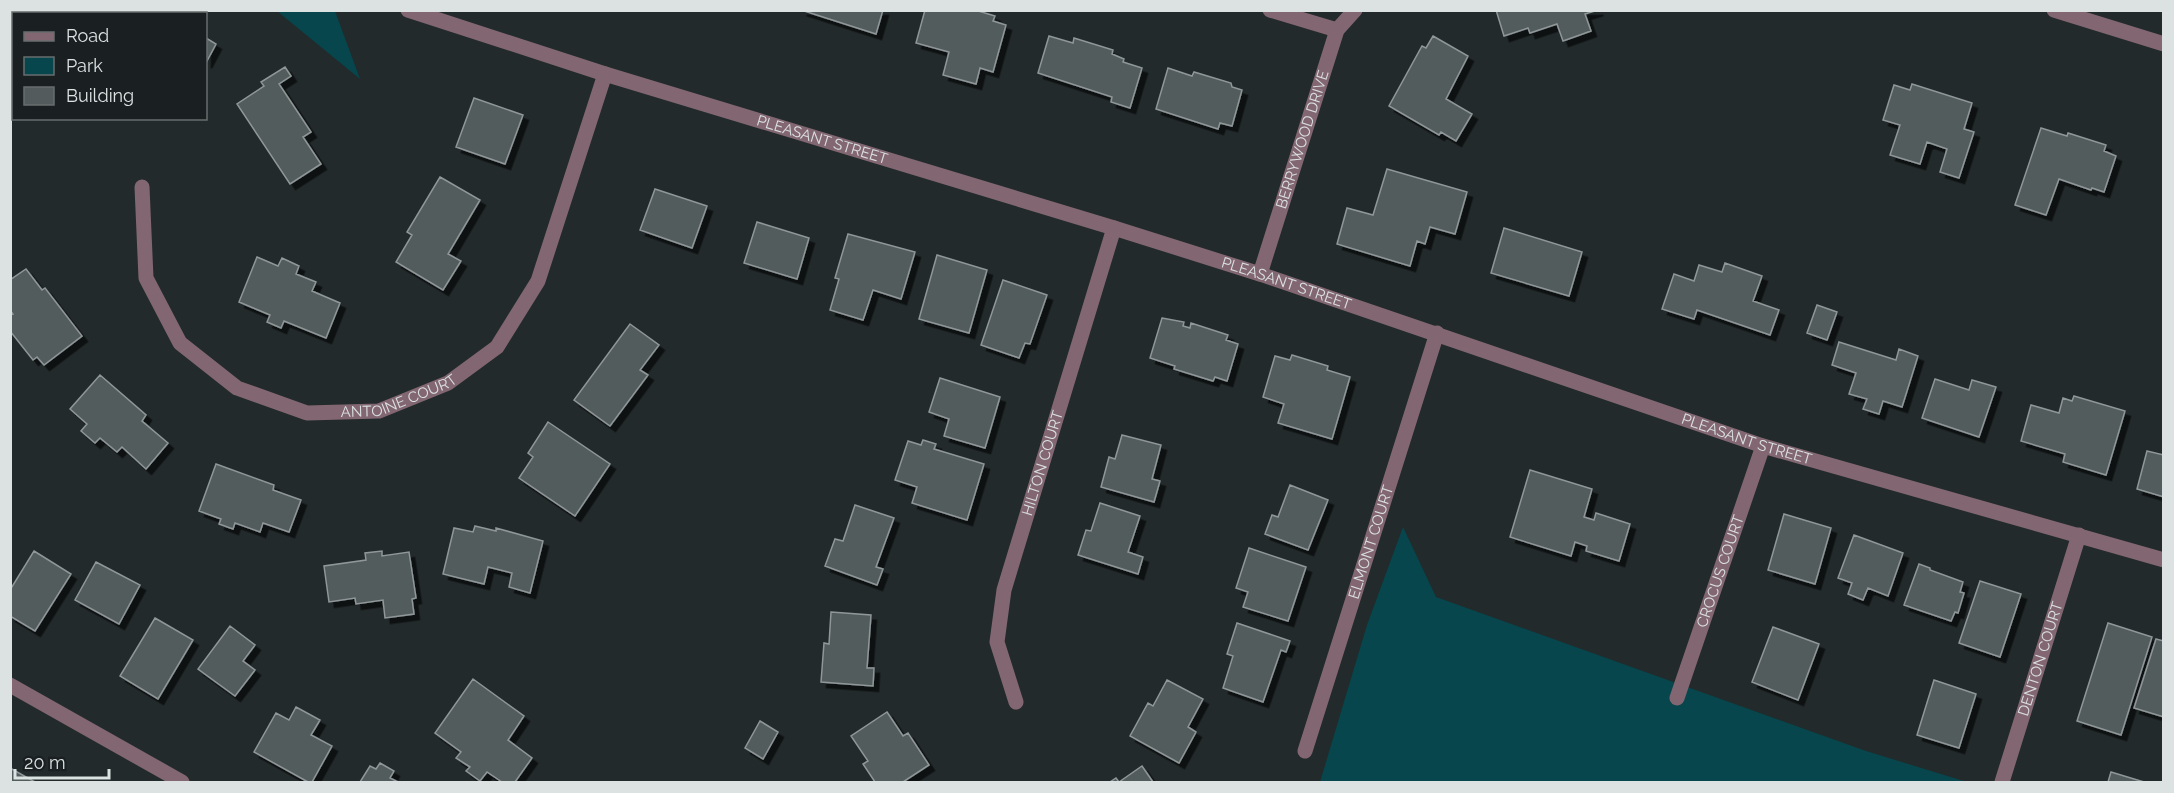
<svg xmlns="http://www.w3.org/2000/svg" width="2174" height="793" font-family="Raleway,sans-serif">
<defs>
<filter id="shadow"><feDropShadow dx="5.5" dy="5.5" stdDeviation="0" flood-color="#0009"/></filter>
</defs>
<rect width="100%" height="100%" fill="#232a2b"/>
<!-- green -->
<path fill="#06464c" d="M277 11H335L360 79Z
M1403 527 1436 597 1866 751 1967 782H1320L1367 625Z"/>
<!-- building -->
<path fill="#535b5c" stroke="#8f9799" stroke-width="1.5" filter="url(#shadow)" d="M23 10H80L82 14H19Z
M114 10H173L178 14H113Z
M801 10H883L876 34Z
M925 10H975L995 16 993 21 1006 25 993 72 980 68 976 84 943 75 949 52 916 43Z
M1496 10H1598L1585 14 1591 31 1563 41 1557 24 1530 33 1528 28 1504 36Z
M14 17V77L12 79 10 20Z
M1049 36 1073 43 1074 38 1113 50 1112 54 1124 59 1123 62 1142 68 1130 108 1111 102 1112 97 1038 73Z
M1433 36 1468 56 1446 99 1472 114 1456 141 1441 132 1439 135 1389 106 1422 46 1426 48Z
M206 38 216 44 206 63Z
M285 67 291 76 279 84 311 132 303 137 321 164 290 184 237 104 264 86 261 82Z
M1168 68 1192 76 1194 72 1231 83 1232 87 1242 90 1232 126 1220 123 1218 129 1156 109Z
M1912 84 1972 103 1964 129 1974 132 1959 178 1940 172 1947 149 1927 142 1920 164 1890 155 1900 125 1883 120 1894 85 1910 90Z
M474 98 523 115 505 164 456 147Z
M2041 128 2067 136 2068 133 2106 145 2104 151 2116 156 2104 192 2092 188 2091 190 2059 179 2046 215 2015 205Z
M1387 169 1467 192 1455 234 1430 227 1425 244 1417 241 1410 266 1337 244 1347 208 1373 215Z
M440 177 480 200 448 254 461 261 443 290 396 262 412 235 407 232Z
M655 189 707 206 692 248 640 230Z
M757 222 809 238 797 279 744 263Z
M1504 228 1582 252 1569 296 1491 273Z
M848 234 915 252 901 299 873 290 863 320 830 310 839 279 835 278Z
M937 255 987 270 969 333 919 319Z
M257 257 278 266 282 258 299 266 296 274 316 282 312 291 340 303 326 338 284 321 281 328 267 322 270 315 239 302Z
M1725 263 1762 276 1753 301 1779 310 1770 335 1697 310 1694 319 1662 309 1674 274 1694 281 1699 265 1722 272Z
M26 269 42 290 45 288 82 336 44 365 37 357 33 360 10 331V315L13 314 10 310V280Z
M1003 280 1047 295 1030 344 1025 343 1019 358 981 345Z
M1817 305 1837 312 1827 340 1807 333Z
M1162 318 1184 322 1183 326 1190 328 1191 323 1228 335 1226 340 1238 344 1227 381 1215 377 1213 381 1174 369 1175 366 1150 358Z
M630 324 659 345 640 370 648 375 610 426 574 400Z
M1839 342 1896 360 1899 349 1918 356 1902 407 1883 401 1879 414 1863 409 1867 399 1849 394 1856 373 1832 365Z
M1292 355 1328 366 1327 370 1350 377 1332 439 1278 423 1284 404 1263 397 1275 356 1290 360Z
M100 375 146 415 142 421 168 443 146 469 122 447 117 452 100 438 95 443 81 431 87 424 70 409Z
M940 378 1000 397 985 448 944 436 949 419 929 412Z
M1935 379 1969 390 1972 380 1996 387 1979 437 1922 418Z
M2074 396 2125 411 2106 475 2063 462 2065 454 2021 441 2031 405 2059 413 2063 398 2072 401Z
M548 422 610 464 575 516 519 478 533 457 528 453Z
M1122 435 1161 445 1152 479 1160 481 1154 502 1101 487 1109 457 1115 459Z
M923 440 936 444 934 449 984 464 967 520 912 503 917 487 895 480 908 441 921 445Z
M2147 451 2164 455V497L2137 489Z
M216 464 274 485 273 490 301 500 289 532 263 523 260 532 235 523 233 529 219 524 221 519 199 511Z
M1530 470 1592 489 1584 517 1594 520 1596 513 1630 524 1619 561 1586 551 1587 546 1575 542 1571 556 1510 537Z
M1290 485 1328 500 1308 550 1265 534 1272 515 1278 517Z
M1100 503 1140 516 1128 552 1143 557 1138 574 1078 555 1086 530 1091 531Z
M855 505 894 518 876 567 883 569 877 585 825 566 835 539 843 541Z
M1784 514 1831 528 1815 584 1768 570Z
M475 526 496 531V528L543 541 530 593 509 587 512 573 488 567 484 584 443 574 454 528 473 532Z
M1854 535 1903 553 1888 596 1868 588 1863 600 1848 594 1852 583 1838 578Z
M1249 548 1306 567 1288 621 1243 607 1248 592 1236 588Z
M34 551 71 574 35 631 10 616V590Z
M382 551V556L409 552 416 598 412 599 414 614 385 618 383 600 356 604 355 598 329 602 324 566 366 560 365 553Z
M96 562 140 585 119 624 75 600Z
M1919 564 1930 568V570L1963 582 1960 592 1964 593 1958 613 1955 612 1951 621 1904 605Z
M1980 581 2021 594 2000 657 1959 643Z
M831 612 871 615 867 668H874L873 686 821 682 824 643 829 644Z
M155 618 193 640 158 699 120 676Z
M1237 623 1290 641 1286 652 1281 650 1263 702 1223 688 1233 656 1227 654Z
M2108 623 2152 637 2121 735 2077 721Z
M230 626 255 645 243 661 255 670 235 696 198 669Z
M1773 627 1819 644 1798 700 1752 682Z
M2156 639 2164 641V717L2134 708Z
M473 679 524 716 508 740 532 758 515 782H502L487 772 480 781 466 771 470 767 456 758 461 752 435 733Z
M1167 680 1203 699 1188 727 1196 732 1179 763 1130 736 1148 703 1153 706Z
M1934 680 1976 694 1959 748 1917 735Z
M296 707 320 720 311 735 332 746 312 782H308L254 752 276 713 289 720Z
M887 712 903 736 908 733 929 765 903 782H875L863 764 868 761 851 736Z
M760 721 778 732 763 759 745 748Z
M380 763 394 771 390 778 398 782H360L370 766 376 769Z
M1142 766 1153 782H1110L1116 778 1119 782Z
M10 768 35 782H10Z
M2111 772 2144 782H2108Z"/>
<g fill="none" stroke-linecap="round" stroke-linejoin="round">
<!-- minor -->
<g stroke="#826772" stroke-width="15">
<path id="s1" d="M408 10 605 74 1114 228 1260 274 1763 446 2164 560"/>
<path d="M1270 10 1337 30"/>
<path d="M2054 10 2164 44"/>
<path id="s2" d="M142 187 146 278 180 343 237 388 307 413 379 411 448 383 497 347 538 281 605 74"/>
<path id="s3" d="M1260 274 1337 30 1355 10"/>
<path d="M10 685 182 782"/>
<path id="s4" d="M1677 698 1763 446"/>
<path id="s5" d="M1016 702 997 642 1004 590 1114 228"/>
<path id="s6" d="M1305 751 1437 333"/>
<path id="s7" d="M2002 782 2079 535"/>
</g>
</g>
<g text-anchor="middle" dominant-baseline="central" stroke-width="4.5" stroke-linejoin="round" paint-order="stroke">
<!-- street labels -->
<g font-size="15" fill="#dce1e2" stroke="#1a2021">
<text stroke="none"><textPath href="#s1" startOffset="434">PLEASANT STREET</textPath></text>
<text stroke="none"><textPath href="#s3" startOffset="141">BERRYWOOD DRIVE</textPath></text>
<text stroke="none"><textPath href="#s1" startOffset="920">PLEASANT STREET</textPath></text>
<text stroke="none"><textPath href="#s2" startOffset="406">ANTOINE COURT</textPath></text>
<text stroke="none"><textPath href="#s1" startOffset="1406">PLEASANT STREET</textPath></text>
<text stroke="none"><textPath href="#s5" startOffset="248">HILTON COURT</textPath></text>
<text stroke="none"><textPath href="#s6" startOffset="219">ELMONT COURT</textPath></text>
<text stroke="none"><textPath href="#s4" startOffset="134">CROCUS COURT</textPath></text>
<text stroke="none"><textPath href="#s7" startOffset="129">DENTON COURT</textPath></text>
</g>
</g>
<!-- border -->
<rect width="2174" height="793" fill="none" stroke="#dce1e2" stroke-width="24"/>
<!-- legend -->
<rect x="12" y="12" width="195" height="108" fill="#1a2021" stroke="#686d6e" stroke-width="1.5"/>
<rect x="24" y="32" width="30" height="9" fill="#826772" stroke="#686d6e" stroke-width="1.5"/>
<text x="66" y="42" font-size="18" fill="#dce1e2">Road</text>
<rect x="24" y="57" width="30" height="18" fill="#06464c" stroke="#686d6e" stroke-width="1.5"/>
<text x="66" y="72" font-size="18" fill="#dce1e2">Park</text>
<rect x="24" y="87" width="30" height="18" fill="#535b5c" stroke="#686d6e" stroke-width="1.5"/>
<text x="66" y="102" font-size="18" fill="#dce1e2">Building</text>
<!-- scale -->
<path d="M15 769v9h94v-9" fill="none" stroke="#dce1e2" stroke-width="3"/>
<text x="24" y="769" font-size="18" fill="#dce1e2" stroke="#1a2021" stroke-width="4.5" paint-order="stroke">20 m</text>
</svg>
